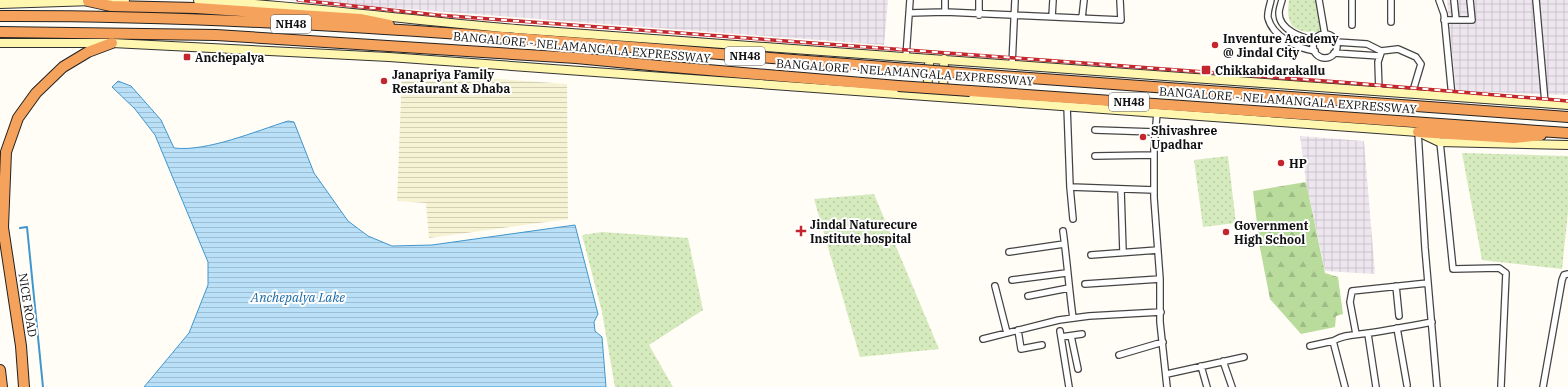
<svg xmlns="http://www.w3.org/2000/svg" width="1568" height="387" font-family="'IBM Plex Serif',serif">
<defs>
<pattern id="industrial-grid" width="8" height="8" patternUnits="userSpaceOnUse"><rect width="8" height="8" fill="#eee6ef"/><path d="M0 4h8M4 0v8" fill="none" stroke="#cbc4cc"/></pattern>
<pattern id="farmland-rules" width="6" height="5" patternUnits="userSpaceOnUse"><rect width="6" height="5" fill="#f6f3d4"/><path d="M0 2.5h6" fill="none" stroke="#d2cfb5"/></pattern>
<pattern id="green-dots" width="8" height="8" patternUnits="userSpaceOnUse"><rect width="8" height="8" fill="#d5ebbd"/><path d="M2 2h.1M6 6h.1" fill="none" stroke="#b6c8a1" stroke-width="1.8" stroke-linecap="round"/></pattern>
<pattern id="forest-firs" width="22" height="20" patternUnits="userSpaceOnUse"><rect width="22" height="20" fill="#b9dc9c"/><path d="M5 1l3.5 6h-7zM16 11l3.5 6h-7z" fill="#9ebc85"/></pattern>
<pattern id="water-rules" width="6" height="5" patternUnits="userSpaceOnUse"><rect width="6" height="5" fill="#b9e0f7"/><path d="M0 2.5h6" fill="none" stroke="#9ebfd3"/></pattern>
</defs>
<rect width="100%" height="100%" fill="#fffdf5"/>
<!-- industrial -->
<path fill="url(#industrial-grid)" d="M286 0H888L884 45Z
M1447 0H1568V95L1456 91Z
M1300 136 1364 141 1375 274 1325 271 1306 182Z"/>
<!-- farmland -->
<path fill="url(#farmland-rules)" d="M402 72 567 84 568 219 429 238 426 203 397 201Z"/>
<!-- green -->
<path fill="url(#green-dots)" d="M1289 0H1317L1323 33C1296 32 1285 30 1289 0Z
M1462 153 1568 156V212L1562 269 1482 260Z
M1228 156 1236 223 1203 227 1194 160Z
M874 194 939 349 860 357 814 199Z
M602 232 688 238 703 310 649 345 673 387H615L602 312 582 235Z"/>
<!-- forest -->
<path fill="url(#forest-firs)" d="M1306 182 1325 273 1338 277 1343 314 1336 316 1335 327 1301 334 1270 299 1260 248 1253 191Z"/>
<!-- water -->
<path fill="url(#water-rules)" stroke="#3f96cf" d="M118 81 131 86 161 120 174 148C207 152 256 131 288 121L294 122 314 173 348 221 368 236 392 246 432 245 575 225 598 314 594 322 595 331 602 337 606 387H144L189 333 208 285V262L155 135 135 109 112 87Z"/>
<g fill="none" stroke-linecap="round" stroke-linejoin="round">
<!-- stream -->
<path stroke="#3f96cf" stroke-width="2" d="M20 228 27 227 43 387"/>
<defs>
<path id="street" d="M1271 0C1270 5 1267 13 1268 18 1273 37 1297 48 1315 51
M1282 0C1281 4 1279 9 1279 13 1279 30 1302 38 1315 40
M1319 0 1325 35
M1352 0V25
M1391 0V22
M1439 0 1444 14 1452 97
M1454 0 1456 20
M1536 0 1545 103
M945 12V0
M909 13 945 12 1121 20 1120 0
M979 15V0
M1052 17 1053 0
M1082 18 1084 0
M1444 20H1472L1470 0
M1313 46a12 12 0 1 1 24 0a12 12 0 1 1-24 0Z
M1336 42 1367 44 1381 51 1398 49 1416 57 1421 64 1412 94
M1334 53 1380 56
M906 57 910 0
M1012 65 1015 0
M1379 91 1378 62 1381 53
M1067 106 1070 187 1154 190
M1157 113 1154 147V198L1160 279V322L1167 387
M1095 130 1155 132
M1418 132 1425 248 1437 387
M1440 142 1453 269 1499 268 1506 273 1501 386
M1095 156 1154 155
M1070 187 1073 219
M1121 190 1123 252
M1063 231C1067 260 1069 289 1073 318
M1009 252 1064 244
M1091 255 1158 250
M1012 280 1066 273
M1085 284 1160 279
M995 286 1007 333
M1396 286 1399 316
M1028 296 1069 288
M1397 328 1407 385
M1018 330 1021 349 1042 345
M1060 331 1069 387
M1356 334 1350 302 1352 291 1428 283
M1368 334 1376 387
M1071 336 1078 369
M1061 337 1082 334
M983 339 1059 320 1089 316 1161 312
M1310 346 1333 341
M1119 355 1163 342
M1223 361 1232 387
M1201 366 1207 387
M1167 374 1244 357
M1345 387 1333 341C1344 334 1357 335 1369 333 1390 330 1411 326 1432 322
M1543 387 1562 280 1564 275 1568 274"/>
<path id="secondary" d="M198 0C305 6 410 20 516 29L1568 105
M0 4 125 0
M0 43H112L389 57 1418 132 1439 142 1568 145
M927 93 929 64
M943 94 944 59"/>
<path id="highway" d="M88 1 111 6 196 8 360 19 389 25
M0 16C304 15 607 46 909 69
M0 32 216 35 576 58 660 66 898 86
M974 74 1568 117
M970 91 1568 133
M1418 132 1514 138 1541 135
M2 221 21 346 24 387
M3 227 6 152 18 118 36 93 63 67 88 52 112 43
M0 370 2 387"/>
</defs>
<!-- street casing -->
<use href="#street" stroke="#444" stroke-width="8"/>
<!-- secondary casing -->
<use href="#secondary" stroke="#333" stroke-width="10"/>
<!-- highway casing -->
<use href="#highway" stroke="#222" stroke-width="12"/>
<!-- street -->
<use href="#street" stroke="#fff" stroke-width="5.5"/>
<!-- secondary -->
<use href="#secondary" stroke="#fff6b0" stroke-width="8"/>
<!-- highway -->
<use href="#highway" stroke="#f5a25d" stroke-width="10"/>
<defs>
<path id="rail" d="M298 0 437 15 1352 83 1568 101"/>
</defs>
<!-- rail casing -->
<use href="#rail" stroke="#c4262e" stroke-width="3.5"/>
<!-- rail -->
<use href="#rail" stroke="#fff" stroke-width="2" stroke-dasharray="6" stroke-linecap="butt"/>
<defs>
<path id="highway-bridge" d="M909 69 974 74
M898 86 970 91"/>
</defs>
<!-- highway-bridge casing -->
<use href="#highway-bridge" stroke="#222" stroke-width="12" stroke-linecap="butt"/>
<!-- highway-bridge -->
<use href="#highway-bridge" stroke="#f5a25d" stroke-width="10"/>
</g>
<!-- markers -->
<g fill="#c4262e" stroke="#fff" stroke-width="1.5">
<circle cx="1215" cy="45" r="4"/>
<rect x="183" y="53" width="8" height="8" rx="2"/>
<rect x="1201" y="65" width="10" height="10" rx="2"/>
<circle cx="384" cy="81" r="4"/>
<circle cx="1143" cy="137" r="4"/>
<circle cx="1281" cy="163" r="4"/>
<path d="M799 225h4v4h4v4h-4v4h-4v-4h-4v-4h4z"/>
<circle cx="1226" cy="232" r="4"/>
</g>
<g text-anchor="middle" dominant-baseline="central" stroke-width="4" stroke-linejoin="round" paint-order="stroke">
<!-- shield labels -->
<g fill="#fff" stroke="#585858" stroke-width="1">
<rect x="271" y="15" width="40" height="18" rx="3"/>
<rect x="725" y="47" width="40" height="18" rx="3"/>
<rect x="1109" y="93" width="40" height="18" rx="3"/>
</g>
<g font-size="11" font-weight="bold" fill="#111">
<text x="291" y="24">NH48</text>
<text x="745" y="56">NH48</text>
<text x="1129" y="102">NH48</text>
</g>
<!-- poi labels -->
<g font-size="12" font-weight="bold" fill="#111" stroke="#fff" text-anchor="start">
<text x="1223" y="38">Inventure Academy<tspan x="1223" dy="14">@ Jindal City</tspan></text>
<text x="195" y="57">Anchepalya</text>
<text x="1215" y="70">Chikkabidarakallu</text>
<text x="392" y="74">Janapriya Family<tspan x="392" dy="14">Restaurant &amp; Dhaba</tspan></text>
<text x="1151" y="130">Shivashree<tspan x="1151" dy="14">Upadhar</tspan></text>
<text x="1289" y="163">HP</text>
<text x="810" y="224">Jindal Naturecure<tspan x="810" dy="14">Institute hospital</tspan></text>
<text x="1234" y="225">Government<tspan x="1234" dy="14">High School</tspan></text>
</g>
<!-- street labels -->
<g font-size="12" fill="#111" stroke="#fff">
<text transform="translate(582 47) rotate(5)">BANGALORE - NELAMANGALA EXPRESSWAY</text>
<text transform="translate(905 72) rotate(4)">BANGALORE - NELAMANGALA EXPRESSWAY</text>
<text transform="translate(1288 100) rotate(4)">BANGALORE - NELAMANGALA EXPRESSWAY</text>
<text transform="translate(28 305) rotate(81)">NICE ROAD</text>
</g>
<!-- water labels -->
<g font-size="13" font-style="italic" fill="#1768a6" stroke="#fff">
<text x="298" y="297">Anchepalya Lake</text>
</g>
</g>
</svg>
